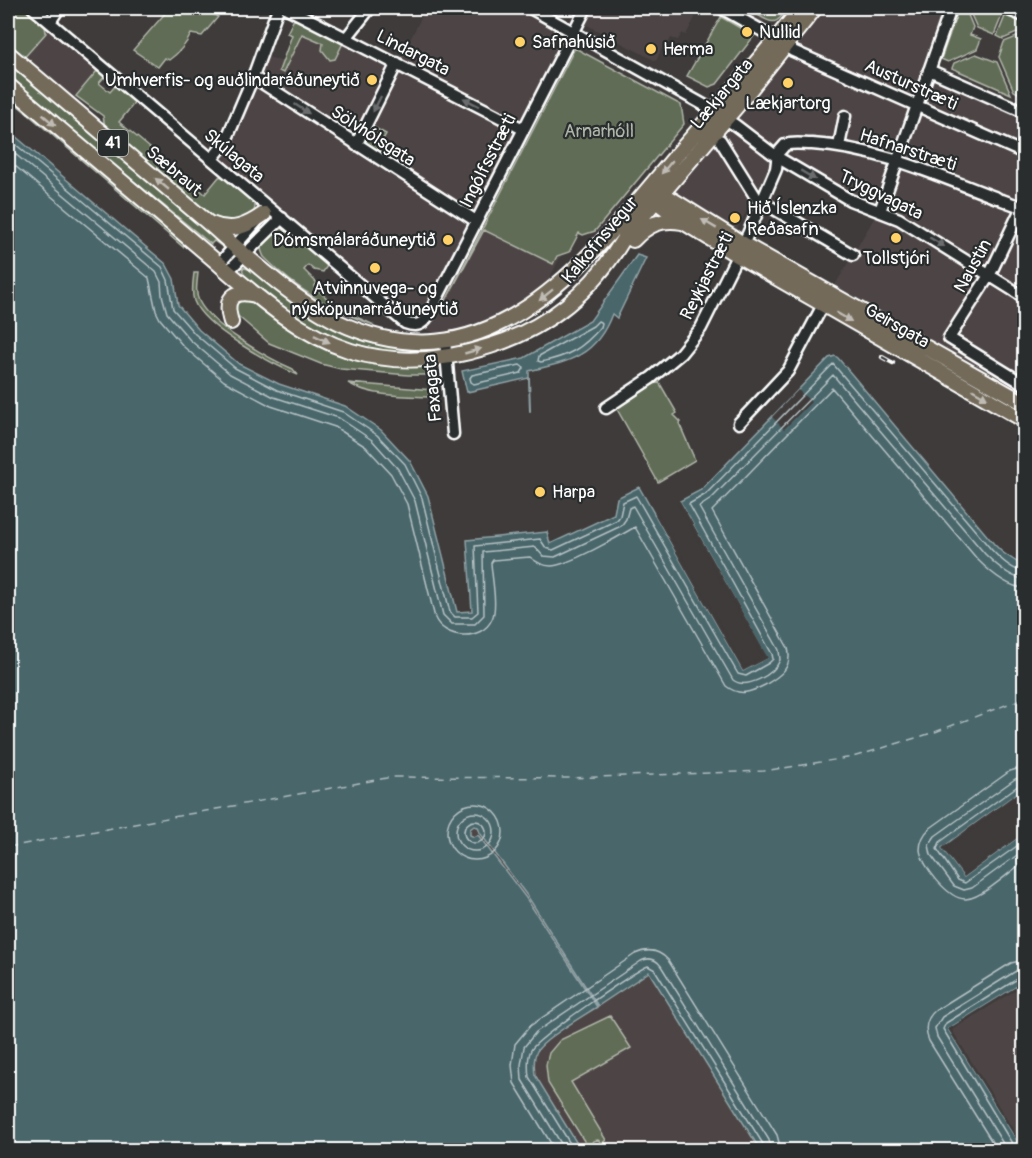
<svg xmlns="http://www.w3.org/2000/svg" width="1032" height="1158" font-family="Pangolin,sans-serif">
<rect width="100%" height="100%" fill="#3f3b3b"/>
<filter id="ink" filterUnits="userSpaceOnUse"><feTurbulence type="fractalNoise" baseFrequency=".0167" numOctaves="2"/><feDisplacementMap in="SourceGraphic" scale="12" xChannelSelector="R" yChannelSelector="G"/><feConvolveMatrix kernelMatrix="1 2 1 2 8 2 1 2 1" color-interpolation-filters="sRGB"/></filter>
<g filter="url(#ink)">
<!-- built -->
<path fill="#4d4544" d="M426 8H513L569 35 481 214 561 256 547 283 534 298 513 313 454 335 435 333 407 322 217 160 262 55 283 62 292 35 287 33 294 19 346 44 349 41 397 66Z
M554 8H700L686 35 682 33 678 40 671 38 666 47 663 46 656 61Z
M702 8H752L757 12 756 14 765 19 754 36Z
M825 8H960L933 74 1019 109 1024 94V412L827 299 877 213 774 159 736 231 669 193 719 131 732 127Z
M50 22 109 74 96 73 66 108 22 60 46 34 45 26Z
M476 826 528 897 599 1005 649 972 759 1148 755 1150H581L535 1075 534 1065 536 1052 544 1044 596 1007 526 898 478 836 470 835 471 828Z
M1024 982V1150L948 1029Z"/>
<!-- green -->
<path fill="#606c54" stroke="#b0b6aa" stroke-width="1.5" d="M8 8H23L45 26 46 33 22 60 8 48Z
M167 8H204L218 17 202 36 191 34C186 45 180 52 169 60L165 58 158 67 133 50 168 10Z
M752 8H788C775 25 775 25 756 14L757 12Z
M959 8H965L973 27 970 35 981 39 977 49 948 62 941 59Z
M968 8H990L1003 13 994 35 977 28Z
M1006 14 1024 22V30L1003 39 997 36Z
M721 17 754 36 717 84 709 87 687 76Z
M294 19 343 43 335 59 330 60 322 50 323 43 302 34 283 73 279 71 292 35 287 33Z
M1024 34V92L1022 95 1014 91 999 57 1004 42Z
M575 48 681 105 684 124 595 231 583 235 579 233 569 252 557 256 553 264 484 230 444 304Z
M976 54 997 62 1011 94 952 68 954 63Z
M8 59 223 243 221 246 214 241 211 244 136 183 123 176 8 79Z
M96 72H100L106 75 99 83 110 92 116 85 136 101 119 122 205 194 219 177 225 176 256 202C255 205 255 208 254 211 249 224 229 222 218 223L105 127 103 116 76 96Z
M8 97H13L117 182 161 225 184 244 183 247Z
M373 127 386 134 380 145 388 149 385 155 366 142Z
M284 228 325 262 327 266 323 272 314 270 308 265 304 270 317 283 314 287 341 310 374 325C333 311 296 289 266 259 261 255 263 252 260 247L277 230Z
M242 267 251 270 303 312 338 327 432 347 439 352 393 354 353 347 308 328 249 281 244 276Z
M194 273H198C197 283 195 293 199 301 211 326 268 358 293 369L298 375C272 364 204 328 194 301 191 292 193 282 194 273Z
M249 297 297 332 430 365 433 366 434 374 432 375H408L341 369 321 364 269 343 233 312V300Z
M659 382 677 413 674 415 681 422 679 423 695 460 658 482 613 402Z
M348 383 433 390V397C405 396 372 397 348 383Z
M610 1016 631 1048 571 1082 606 1140 602 1143 598 1140 593 1141 589 1149 548 1083 546 1065 549 1053 560 1040Z"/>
<!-- water -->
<path fill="#48666b" stroke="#91a3a6" stroke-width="1.5" d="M8 130 166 264 174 279 178 305 199 330 239 364 279 384 345 406 381 430 410 461 428 496 457 612 472 611 467 540 547 532 550 544 614 514 617 498 639 487 743 671 767 658 680 501 701 490 829 358 835 356 838 358 994 544 1002 552 1024 567V788L942 848 964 877 1024 833V982L948 1029 1023 1150H755L759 1148 649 972 598 1006 528 897 480 833 478 827 474 826 470 829V835L474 837 478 835 526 898 597 1007C583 1016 545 1038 537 1051 533 1058 534 1067 535 1075L581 1150H8Z
M637 255 646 258 617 318 612 314C596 357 568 362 529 371V378L467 392 462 371 524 358 590 321Z"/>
<!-- pier -->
<path fill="#3f3b3b" d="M798 390 811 402 784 429 772 417Z
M680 501 768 658 743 671 655 515 658 513 744 667 763 656 677 502Z
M1024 788V792L946 849 965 873 1024 830V833L964 877 942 848Z
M1024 982V985L952 1030 1024 1147 1023 1150 948 1029Z"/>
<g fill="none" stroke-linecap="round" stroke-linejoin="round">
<!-- shore -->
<path stroke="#b6c2c4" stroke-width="1.5" d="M8 138 162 267 168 280 173 309 195 334 235 368 277 390 343 412 377 435 405 464 422 498 450 612 455 617H472L478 612 475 546 540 539 546 548 553 550 617 520 620 516 623 502 636 496 738 674 746 676 769 663 773 659 772 654 689 504 706 494 833 364 990 548C999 558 1012 570 1024 572
M8 148 156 272 161 282 162 295 167 313 190 340 230 374 274 397 339 418 372 440 398 469 415 501 443 615 452 624H475L484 615 483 552 535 547 543 556 555 557 621 526 626 519 629 508 633 506 733 680C746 690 774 675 780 660L779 650 699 507 711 499 833 375 985 554C995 564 1010 578 1024 579
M8 160 149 278 156 311 160 319 184 347 224 381 271 406 335 427 366 447 391 474 407 504 435 618C444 639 482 642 492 619 498 607 492 578 491 563L493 560 530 557C536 562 542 566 551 566 567 566 620 536 635 527L726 686C740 697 751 692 765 685 780 676 793 668 788 648L712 511 832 388 978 560C990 572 1007 587 1024 588
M598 321 602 323 601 327C582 349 569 356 541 362L538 361 539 356 593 326Z
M520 365 524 368 521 373 474 384 471 382 470 378 472 375Z
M1024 767 1010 771 929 829C923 835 920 842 920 850 922 866 949 900 966 899 982 898 1011 871 1024 861
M1024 776 1015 779 935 836 929 845 931 855 954 886 964 890 972 888 1024 850
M1024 784 1019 785 940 842 937 849 958 880 965 883 1024 841
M447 832a28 28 0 1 1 56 0a28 28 0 1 1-56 0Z
M456 832a19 19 0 1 1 38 0a19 19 0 1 1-38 0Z
M464 832a11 11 0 1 1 22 0a11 11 0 1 1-22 0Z
M555 1150 514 1083 512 1065 515 1044 530 1026 635 954C648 948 659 950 668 960L777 1135 781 1150
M565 1150 522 1080 521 1065 524 1047 536 1032 641 961C649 957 656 959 661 966L769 1140 771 1150
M574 1150 529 1077C528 1069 527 1058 531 1050 536 1039 635 971 648 966L655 970 763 1144 764 1150
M997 1150 929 1041C924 1029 926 1018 936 1010L1011 963 1024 960
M1007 1150 937 1037 935 1028 942 1017 1016 971 1024 969
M1016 1150 943 1029 946 1023 1019 978 1024 977"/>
<!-- stream -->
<path stroke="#91a3a6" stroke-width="2" d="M529 378 530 411"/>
<!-- ferry -->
<path stroke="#adbabc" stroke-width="1.5" stroke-dasharray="8 6" stroke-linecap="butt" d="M8 847 392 777 571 778 764 771 853 757 935 732 1024 698"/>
<defs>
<path id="minor" d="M33 8 405 323C416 327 422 325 428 316L586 8
M287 8 523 129
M530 8 704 105 735 125 777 157 850 200 899 219 1024 297
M721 8 777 39 793 51 1024 153
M1004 8 1024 16
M50 22 59 8
M347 37 370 8
M929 70 1024 112
M253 77 476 221
M720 140 757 199 853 255
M356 145 397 63
M839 146 845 116
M212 159 225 143 253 77 278 8
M1002 200 1024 208
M1022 207 990 274 949 338 1024 384
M880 211 951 8
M219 264 259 219
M228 271 282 218
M445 341 453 434
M606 408 651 378 680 354 701 328 748 234 776 169 778 153 785 145C793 142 803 144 812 144 878 148 936 175 997 198
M739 423 788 371 823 305"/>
<path id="major" d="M8 53C74 109 140 165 206 221 244 254 293 300 338 322 489 394 588 260 674 158 717 108 761 59 801 8
M8 85C73 140 139 196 205 252 250 290 294 333 351 351 397 365 444 361 490 346 548 328 593 290 624 238L737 106 815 8
M655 189 743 244 1024 403
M649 196 685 223 737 255 1024 420
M211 224C232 233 247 226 264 214
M633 240C647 225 661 218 682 222
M231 322C224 299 232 289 256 295"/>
</defs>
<!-- minor casing -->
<use href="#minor" stroke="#fff" stroke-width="15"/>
<!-- major casing -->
<use href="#major" stroke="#fff" stroke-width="18"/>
<!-- minor -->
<use href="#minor" stroke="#2a2d2e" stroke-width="10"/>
<!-- major -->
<use href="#major" stroke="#736b5a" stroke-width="14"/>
<defs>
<path id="rail" d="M882 357 893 363"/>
</defs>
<!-- rail casing -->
<use href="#rail" stroke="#fff" stroke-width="4.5"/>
<!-- rail -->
<use href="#rail" stroke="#2a2d2e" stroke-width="2" stroke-dasharray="7" stroke-linecap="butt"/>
</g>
<!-- one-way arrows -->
<defs><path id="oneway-solid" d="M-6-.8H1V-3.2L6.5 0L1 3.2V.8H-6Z" transform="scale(1.5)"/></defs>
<g fill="#6a6c6d">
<use href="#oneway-solid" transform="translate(471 102) rotate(-153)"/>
<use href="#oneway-solid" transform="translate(377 104) rotate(117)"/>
<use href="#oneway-solid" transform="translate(302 109) rotate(33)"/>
<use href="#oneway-solid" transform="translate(808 175) rotate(31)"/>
<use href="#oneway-solid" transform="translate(937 242) rotate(31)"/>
</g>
<g fill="#c0bcb5">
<use href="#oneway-solid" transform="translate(49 120) rotate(40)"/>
<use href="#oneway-solid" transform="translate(667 167) rotate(130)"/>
<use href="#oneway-solid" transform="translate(162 184) rotate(-140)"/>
<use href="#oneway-solid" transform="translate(709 224) rotate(-149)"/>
<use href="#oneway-solid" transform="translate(546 295) rotate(141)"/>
<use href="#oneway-solid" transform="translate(844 317) rotate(30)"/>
<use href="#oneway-solid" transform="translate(322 339) rotate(25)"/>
<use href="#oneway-solid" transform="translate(473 351) rotate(-16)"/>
<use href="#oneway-solid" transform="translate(980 394) rotate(30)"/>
</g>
</g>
<!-- markers -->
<g fill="#ffd166" stroke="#2a2d2e" stroke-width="2">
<circle cx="747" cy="32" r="6"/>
<circle cx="520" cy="42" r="6"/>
<circle cx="651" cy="49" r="6"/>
<circle cx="372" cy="80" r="6"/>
<circle cx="788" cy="83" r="6"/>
<circle cx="735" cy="218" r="6"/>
<circle cx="896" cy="238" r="6"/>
<circle cx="448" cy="240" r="6"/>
<circle cx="375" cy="268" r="6"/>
<circle cx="540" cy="492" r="6"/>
</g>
<g text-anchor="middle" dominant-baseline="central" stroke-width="4.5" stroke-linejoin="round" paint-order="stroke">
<!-- shield labels -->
<rect fill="#2a2d2e" stroke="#bfc0c0" stroke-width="1.5" x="98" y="130" width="30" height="26" rx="4.5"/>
<g font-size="16" font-weight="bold" fill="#fff">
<text x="113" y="143">41</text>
</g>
<!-- poi labels -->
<g font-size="18" fill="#fff" stroke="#2a2d2e" text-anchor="start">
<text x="759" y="32">Nullid</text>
<text x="532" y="42">Safnahúsið</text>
<text x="663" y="49">Herma</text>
<text x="360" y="80" text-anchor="end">Umhverfis- og auðlindaráðuneytið</text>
<text x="788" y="103" text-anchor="middle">Lækjartorg</text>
<text x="747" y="208">Hið Íslenzka<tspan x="747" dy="21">Reðasafn</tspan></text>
<text x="436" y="240" text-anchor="end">Dómsmálaráðuneytið</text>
<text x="896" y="258" text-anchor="middle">Tollstjóri</text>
<text x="375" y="288" text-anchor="middle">Atvinnuvega- og<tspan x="375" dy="21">nýsköpunarráðuneytið</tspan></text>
<text x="552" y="492">Harpa</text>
</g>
<!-- street labels -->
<g font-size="18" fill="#fff" stroke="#2a2d2e">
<text transform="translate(413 53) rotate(27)">Lindargata</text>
<text transform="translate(911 85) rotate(24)">Austurstræti</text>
<text transform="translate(722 94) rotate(-50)">Lækjargata</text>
<text transform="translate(373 136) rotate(33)">Sölvhólsgata</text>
<text transform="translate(908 150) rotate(18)">Hafnarstræti</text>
<text transform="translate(234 156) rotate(40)">Skúlagata</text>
<text transform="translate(488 161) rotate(-63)">Ingólfsstræti</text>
<text transform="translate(174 171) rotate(40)">Sæbraut</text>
<text transform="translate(881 195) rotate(26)">Tryggvagata</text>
<text transform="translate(600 240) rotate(-50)">Kalkofnsvegur</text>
<text transform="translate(973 266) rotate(-61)">Naustin</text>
<text transform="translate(707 276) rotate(-63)">Reykjastræti</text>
<text transform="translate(897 326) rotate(30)">Geirsgata</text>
<text transform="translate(433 388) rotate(-95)">Faxagata</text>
</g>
<!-- park labels -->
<g font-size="18" fill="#b0b6aa" stroke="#2a2d2e">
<text x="599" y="131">Arnarhóll</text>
</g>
</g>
<!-- margin -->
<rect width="1032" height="1158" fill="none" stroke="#2a2d2e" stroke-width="30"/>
<rect x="15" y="15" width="1002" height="1128" fill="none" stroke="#fff" stroke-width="2" filter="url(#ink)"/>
</svg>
